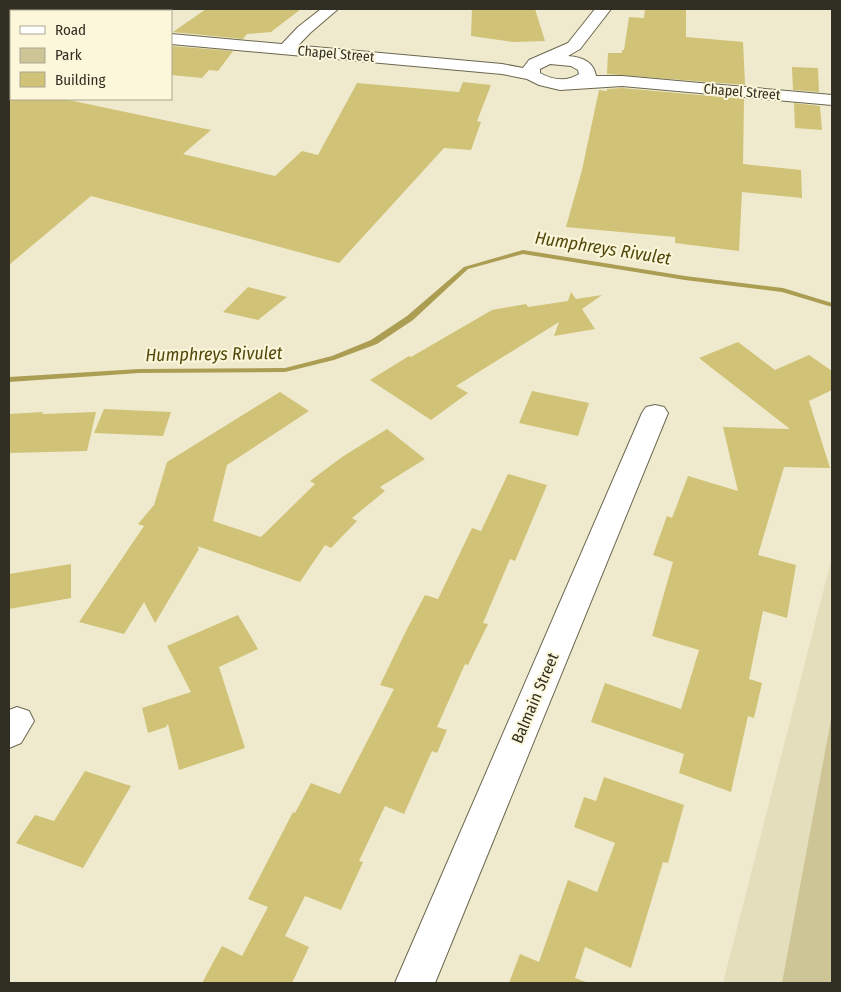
<svg xmlns="http://www.w3.org/2000/svg" width="841" height="992" font-family="'Fira Sans Condensed',sans-serif">
<rect width="100%" height="100%" fill="#efeace"/>
<!-- built -->
<path fill="#e5debc" d="M832 557V983H723Z"/>
<!-- green -->
<path fill="#cec597" d="M832 714V983H782Z"/>
<g fill="none" stroke-linecap="round" stroke-linejoin="round">
<!-- stream -->
<path fill="#ab9d52" fill-rule="evenodd" d="M523 250 685 276 783 288 832 303V307L782 292 685 280 523 254 468 269 413 320 377 344 334 360 285 372 139 373 9 382V377L139 369 285 368 332 356 371 340 407 316 464 267Z"/>
</g>
<!-- building -->
<path fill="#d0c276" d="M206 9H301L271 32 247 34 243 39 173 32Z
M472 9H535L545 41 514 42 471 36Z
M645 9H686V37L743 42 745 85 607 74 608 53H622V50H624L629 17 644 18Z
M171 46 233 51 218 71 209 70 202 78 171 75Z
M792 67 818 68 819 92 793 90Z
M463 82 491 85 477 121 481 122 471 150 444 148 339 263 91 196 9 265V99H64L211 130 183 154 275 176 302 151 318 155 357 83 459 92Z
M622 88 744 99 743 164 801 170 802 198 742 192 739 251 675 243V237L566 227 582 170 599 90 607 91V89Z
M794 103 820 106 822 130 795 128Z
M248 287 287 297 258 320 223 312Z
M571 292 576 299 602 295 582 309 595 329 554 336 559 322 456 386 468 393 431 420 370 380 409 356 411 357 492 310 526 304 528 307 568 301Z
M738 342 775 370 809 355 832 371V390L809 401 830 468 784 467 758 555 796 565 787 618 763 611 749 679 762 683 754 718 748 716 731 792 679 773 684 754 591 722 605 683 681 709 699 650 652 636 673 562 653 555 667 516 672 518 688 476 738 491 723 427 790 429 699 358Z
M532 391 589 403 578 436 519 423Z
M280 392 309 411 227 465 213 521 261 537 315 484 310 481 342 457 387 429 425 459 380 487 385 491 352 518 357 521 331 548 325 545 300 582 197 546 199 549 155 623 144 602 124 634 79 622 144 526 138 524 154 505 167 462Z
M104 409 171 412 163 436 94 433Z
M43 412 42 414 96 412 87 451 9 453V414Z
M508 474 547 485 515 561 510 559 483 623 488 624 468 665 465 664 437 727 447 730 437 753 432 751 404 814 385 806 359 861 363 862 341 910 305 896 285 936 309 947 292 983H202L222 946 242 956 268 907 248 899 293 812 295 813 311 783 340 794 394 689 380 685 406 631 425 595 438 599 472 528 481 531Z
M71 564V598L9 609V574Z
M238 615 258 649 219 667 245 748 179 770 168 724 166 727 148 733 142 708 191 692 167 646Z
M85 771 131 786 83 868 16 843 35 815 54 821Z
M604 777 684 805 668 863 663 862 631 968 585 947 575 978 589 983H509L520 954 539 962 568 880 597 892 615 843 574 827 584 797 596 801Z"/>
<g fill="none" stroke-linecap="round" stroke-linejoin="round">
<defs>
<path id="street" d="M321 9H338L310 33 291 53H279L277 50 279 47 298 27Z
M655 405 664 407 668 413 435 983H395L642 413 646 407Z
M17 707 29 711 34 721 21 743 9 748V710Z"/>
<path id="secondary" d="M595 9H611L580 49 568 56C582 57 594 62 596 76H622L832 95V105L622 86 560 90 539 85 527 79 502 74 171 44V34L502 64 523 68 529 60 568 43ZM550 64 571 66 578 70 579 74C567 82 552 80 540 73V69Z
M9 19H11V29H9Z"/>
</defs>
<!-- street casing -->
<use href="#street" stroke="#6b674e" stroke-width="2"/>
<!-- secondary casing -->
<use href="#secondary" stroke="#6b674e" stroke-width="2"/>
<!-- street -->
<use href="#street" fill="#fff" fill-rule="evenodd"/>
<!-- secondary -->
<use href="#secondary" fill="#fff" fill-rule="evenodd"/>
</g>
<g text-anchor="middle" dominant-baseline="central" stroke-width="4" stroke-linejoin="round" paint-order="stroke">
<!-- far-street labels -->
<g font-size="14" fill="#312f24" stroke="#fcf7db">
<text transform="translate(336 54) rotate(5)">Chapel Street</text>
<text transform="translate(742 92) rotate(5)">Chapel Street</text>
</g>
<!-- street labels -->
<g font-size="16" fill="#312f24" stroke="#fcf7db">
<text transform="translate(535 698) rotate(-67)">Balmain Street</text>
</g>
<!-- water labels -->
<g font-size="18" font-style="italic" fill="#52480b" stroke="#fcf7db">
<text transform="translate(603 248) rotate(9)">Humphreys Rivulet</text>
<text transform="translate(214 354) rotate(-1)">Humphreys Rivulet</text>
</g>
</g>
<!-- border -->
<rect width="841" height="992" fill="none" stroke="#312f24" stroke-width="20"/>
<!-- legend -->
<rect x="10" y="10" width="162" height="90" fill="#fcf7db" stroke="#aba792"/>
<rect x="20" y="26" width="25" height="8" fill="#ffffff" stroke="#aba792"/>
<text x="55" y="35" font-size="15" fill="#312f24">Road</text>
<rect x="20" y="48" width="25" height="15" fill="#cec597" stroke="#aba792"/>
<text x="55" y="60" font-size="15" fill="#312f24">Park</text>
<rect x="20" y="72" width="25" height="15" fill="#d0c276" stroke="#aba792"/>
<text x="55" y="85" font-size="15" fill="#312f24">Building</text>
</svg>
